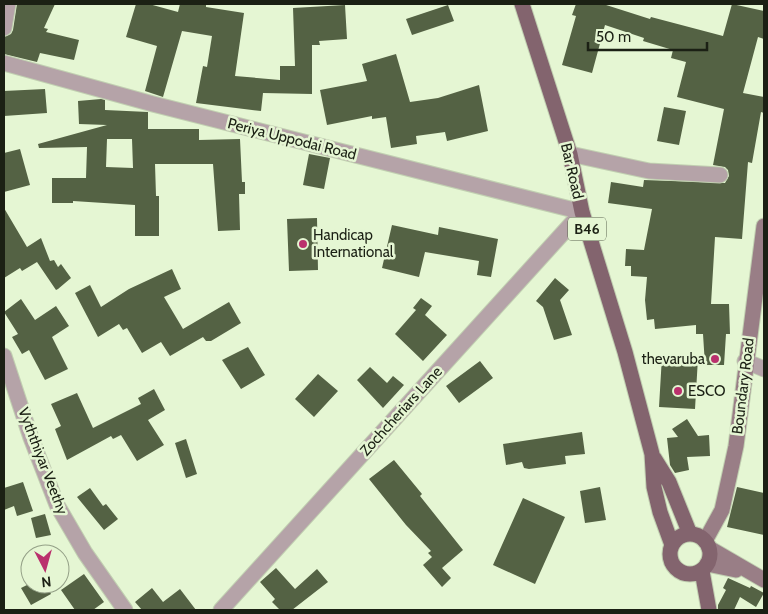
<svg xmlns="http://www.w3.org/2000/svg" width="768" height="614" font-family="Cabin,sans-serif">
<rect width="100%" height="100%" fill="#e5f6d3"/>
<!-- building -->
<path fill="#546244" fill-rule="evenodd" d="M17 4H55L44 28 48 29 46 32 79 40 74 60 40 53 37 62 4 54V37L11 34 13 30Z
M136 4H149L178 12 180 4H206V7L244 13 235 76 280 80V66H295L293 8 345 5 347 39 319 41 320 45H312V94L263 93 261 111 196 103 203 66 207 67 212 36 182 31 163 97 145 91 157 46 126 37Z
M576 4H603L650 19 651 17 723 36 732 4 764 11V39L758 37 743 93 764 97V113L761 112 752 163 748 162 742 239 715 237 711 304H729L730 334H726L724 365H705L703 334H696V325L655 329 654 319 647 320 645 300 647 277 631 276V266H625L626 249 644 250 652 209 608 203 611 182 643 187 644 180 725 183 729 176 728 170 725 167 713 165 724 109 677 97 686 62 671 58 673 50 643 41 644 38 605 25 592 73 562 65 576 16 572 15Z
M448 5 454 21 412 35 406 19Z
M396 54 410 102 438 98 479 85 488 131 447 141 445 132 416 136 417 144 391 148 386 117 372 119V116L327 125 320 90 367 81 362 64Z
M45 89 47 113 4 116V91Z
M101 99 105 100V110L148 112V129H199V140L240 139 242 182H245V194H239L240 230 218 231 213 164H155L156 196H159V236H135V205L73 201V203H52V178H86L87 147 39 148 38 144 107 125 79 124 78 101ZM107 139H132L133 168 106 167Z
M664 107 686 111 679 145 657 141Z
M20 149 30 185 4 192V153Z
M309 154 330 158 324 189 303 185Z
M4 208 27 247 41 238 50 261 54 260 58 267 61 264 71 278 58 289 56 290 37 262 22 271 20 268 4 278Z
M317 218 318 270 289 271 287 219Z
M392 225 438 235 439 227 498 239 491 277 477 275 479 261 425 252 419 277 382 268Z
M172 269 181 289 164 297 183 329 229 302 241 323 211 341H206L203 337 170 356 161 342 142 353 127 328 123 330 119 324 98 337 75 293 90 285 101 307 129 289Z
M555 278 569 290 560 300 572 335 554 340 543 307 536 301Z
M421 298 432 306 425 315 447 335 423 361 395 334 416 310 413 308Z
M21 299 35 320 56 306 69 326 52 337 68 369 45 380 29 350 22 354 12 337 18 334 4 312Z
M248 347 265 375 241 389 222 360Z
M662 356 698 358 695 409 659 407Z
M480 361 493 378 459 403 446 386Z
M370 367 387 383 393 376 404 385 383 408 357 380Z
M318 374 338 391 314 417 295 399Z
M154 389 165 410 148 420 164 445 137 461 121 435 113 439 111 436 67 460 55 429 61 426 51 404 77 393 93 428 141 404 138 398Z
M687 419 698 436 709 435 710 456 687 457 689 470 675 473 670 465 667 438 678 437 672 429Z
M582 432 585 454 565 456 566 464 529 469 524 468 522 462 506 465 503 444Z
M186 439 197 474 186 478 175 443Z
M394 460 422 494 420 496 463 550 442 568 451 578 442 587 423 565 432 557 428 553 431 551 406 525 369 479Z
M23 482 33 511 17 516 14 506 4 510V488Z
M600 487 606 520 585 523 580 491Z
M737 487 764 493V535L727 527Z
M90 488 103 506 106 504 118 519 104 530 77 497Z
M523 498 565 517 535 584 493 565Z
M45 514 51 535 36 538 31 518Z
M276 568 295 589 317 569 328 582 292 610H280L272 602 275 599 260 582Z
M84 574 104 602 93 610H75L61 590Z
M728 578 750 588 751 586 764 593 756 607 740 597 734 610H718V605L726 590 723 588Z
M29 584H46L51 594 31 605 21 588Z
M152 588 163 602 180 589 196 610H142L135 602Z"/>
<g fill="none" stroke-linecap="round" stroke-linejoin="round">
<defs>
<path id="street" d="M4 28 8 4
M4 63 153 104 582 212 221 610
M570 154 649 171 720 175
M4 356 31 438 57 505 85 553 125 610
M745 361 764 369"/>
<path id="secondary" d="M705 541 722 510 736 446 764 226
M709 548 764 580
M707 564 736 570"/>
<path id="primary" d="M522 4 570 154 582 212 625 352 652 454 654 487 660 512 672 545
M654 458 669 482 690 534
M670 554a20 20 0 1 1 40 0a20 20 0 1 1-40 0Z
M702 571 709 610"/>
</defs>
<!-- street casing -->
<use href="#street" stroke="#c1cfb1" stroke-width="17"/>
<!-- secondary casing -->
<use href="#secondary" stroke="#c1cfb1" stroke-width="17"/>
<!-- primary casing -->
<use href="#primary" stroke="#c1cfb1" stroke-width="17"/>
<!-- street -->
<use href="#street" stroke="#b5a3a8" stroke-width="15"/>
<!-- secondary -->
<use href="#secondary" stroke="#997e86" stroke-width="15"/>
<!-- primary -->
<use href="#primary" stroke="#83646e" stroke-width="15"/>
</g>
<!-- markers -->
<g fill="#ba306d" stroke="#e5f6d3" stroke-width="2">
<circle cx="303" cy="244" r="5"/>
<circle cx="715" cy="359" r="5"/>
<circle cx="678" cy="391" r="5"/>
</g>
<g text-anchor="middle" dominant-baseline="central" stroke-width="5" stroke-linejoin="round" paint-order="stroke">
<!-- shield labels -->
<rect fill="#e5f6d3" stroke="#58604d" stroke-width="1" x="568" y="217.5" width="38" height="23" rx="4"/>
<g font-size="14" font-weight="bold" fill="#1b2014">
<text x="587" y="229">B46</text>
</g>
<!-- street labels -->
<g font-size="15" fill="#1b2014" stroke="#e5f6d3">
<text transform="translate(292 139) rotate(14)">Periya Uppodai Road</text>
<text transform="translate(572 171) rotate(77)">Bar Road</text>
<text transform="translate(743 386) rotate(-83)">Boundary Road</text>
<text transform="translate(401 411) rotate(-48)">Zochcheriars Lane</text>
<text transform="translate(43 461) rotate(69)">Vyththiyar Veethy</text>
</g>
<!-- poi labels -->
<g font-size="15" fill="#1b2014" stroke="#e5f6d3" text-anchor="start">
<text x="313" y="235">Handicap<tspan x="313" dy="17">International</tspan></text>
<text x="705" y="359" text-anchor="end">thevaruba</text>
<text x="688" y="391">ESCO</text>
</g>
</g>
<!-- border -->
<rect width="768" height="614" fill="none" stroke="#1b2014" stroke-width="10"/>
<!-- north arrow -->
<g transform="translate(45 569) rotate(174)"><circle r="24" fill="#e5f6d3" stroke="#94a087"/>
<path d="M0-4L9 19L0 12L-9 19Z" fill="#ba306d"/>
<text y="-8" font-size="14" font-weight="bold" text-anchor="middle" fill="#1b2014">N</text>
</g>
<!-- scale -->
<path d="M588 42v8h119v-8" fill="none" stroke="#1b2014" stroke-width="2.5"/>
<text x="596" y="42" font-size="15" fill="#1b2014" stroke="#e5f6d3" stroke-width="4" paint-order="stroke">50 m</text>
</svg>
